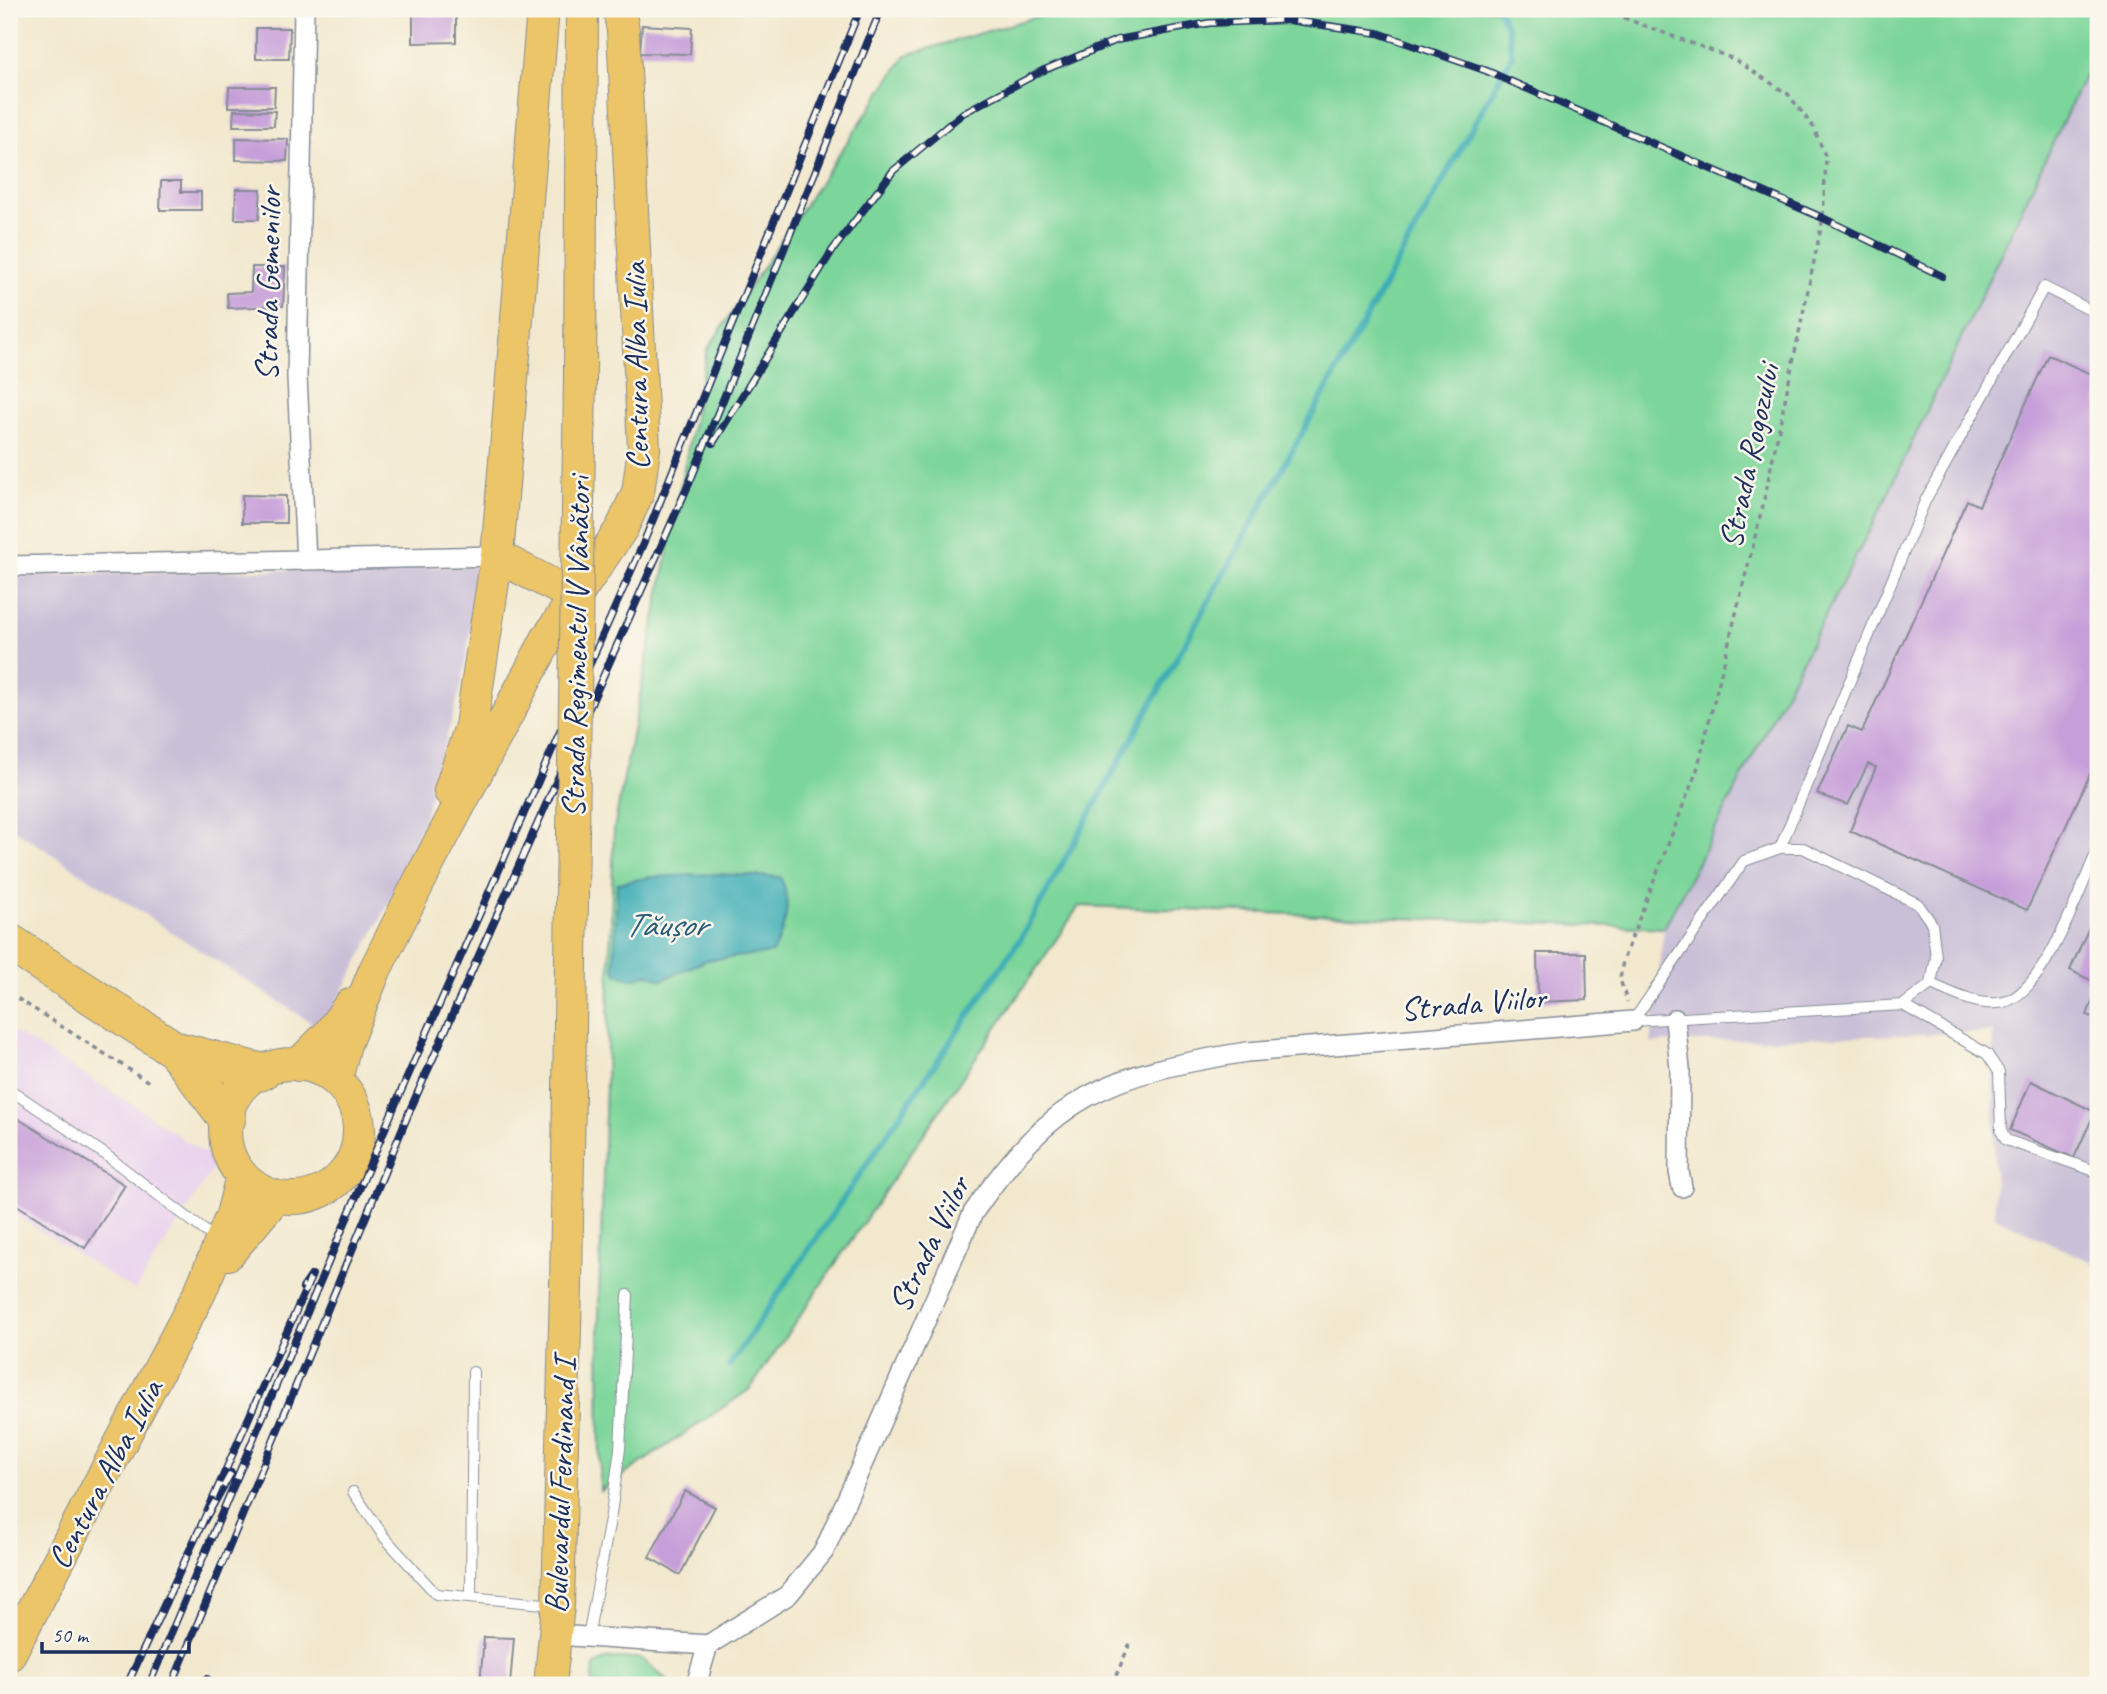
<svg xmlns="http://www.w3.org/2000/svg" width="2107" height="1694" font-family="Caveat,sans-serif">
<rect width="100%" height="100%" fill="#fbf7ec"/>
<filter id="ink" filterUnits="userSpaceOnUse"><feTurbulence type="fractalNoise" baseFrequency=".0143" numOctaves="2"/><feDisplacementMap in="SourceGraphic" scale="14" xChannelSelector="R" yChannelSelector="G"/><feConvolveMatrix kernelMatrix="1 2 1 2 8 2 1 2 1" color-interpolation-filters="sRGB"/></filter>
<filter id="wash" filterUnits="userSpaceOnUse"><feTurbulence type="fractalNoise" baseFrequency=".00686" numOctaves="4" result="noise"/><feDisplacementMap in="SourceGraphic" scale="28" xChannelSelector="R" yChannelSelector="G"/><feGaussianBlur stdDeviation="1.57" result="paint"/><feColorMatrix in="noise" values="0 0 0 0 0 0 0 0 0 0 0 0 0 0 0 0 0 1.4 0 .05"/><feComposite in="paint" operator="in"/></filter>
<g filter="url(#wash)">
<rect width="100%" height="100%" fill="#f2e8ce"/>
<!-- built -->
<path fill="#e9d2ee" d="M9 1029 136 1107 217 1162 135 1291 9 1211Z"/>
<!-- industrial -->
<path fill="#c9bfd7" d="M2098 47V1265L1995 1217 1993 1032 1651 1043 1664 928 1885 500Z
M481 566 461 687 411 862 322 1030 9 826V576Z"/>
<!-- green -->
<path fill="#7cd59a" stroke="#4c827c" stroke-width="2" d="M1063 9H2098V47L1885 500 1664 928 1079 906 750 1389 600 1491 599 1302 614 829 707 350 906 55Z
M608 1658H641L673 1685H592L594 1666Z"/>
<!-- water -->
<path fill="#3cadb5" stroke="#2c6e8a" stroke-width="2" d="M717 874 780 877C793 901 785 930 772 953L707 960 662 980 649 974 632 979 617 974 614 967 617 883 652 877Z"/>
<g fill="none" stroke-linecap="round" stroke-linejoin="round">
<!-- stream -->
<path stroke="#3cadb5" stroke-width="6" d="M729 1366 1021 938 1512 56 1508 29 1499 9"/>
</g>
<g id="blocks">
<!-- building -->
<path fill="#c69ed9" d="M413 9H456V42L413 43Z
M642 25 692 28 690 54 640 53Z
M256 28H290L289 59H256Z
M229 87H275L274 107H228Z
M234 110 275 111 274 126H233Z
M236 138 288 139 287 161 236 160Z
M161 181H181V192H201V210H160Z
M236 189H261L259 219H235Z
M252 267H285L283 306 228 308 227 293 251 292Z
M2048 355 2098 377V757L2027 910 1850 831 1876 767 1868 764 1848 805 1817 794 1848 726 1862 732 1967 500 1979 506Z
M242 495 286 496V523H242Z
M2098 907V984L2070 970Z
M1537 953H1586L1587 1000 1538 1002Z
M2098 987V1020L2087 1015Z
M2031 1081 2095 1112 2074 1158 2010 1130Z
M9 1113 125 1185 85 1248 9 1200Z
M685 1491 715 1507 680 1575 649 1557Z
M484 1637 514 1638 510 1685H480Z"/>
</g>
</g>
<g filter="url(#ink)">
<use href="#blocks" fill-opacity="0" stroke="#868c96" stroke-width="2"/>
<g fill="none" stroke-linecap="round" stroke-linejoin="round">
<defs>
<path id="service" d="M1780 848 1926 499 2044 287 2098 314
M1931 984C1952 993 1980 1008 2004 1002 2045 992 2081 886 2098 849
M1633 1021 1903 1005 1987 1054 1999 1072 2001 1131 2006 1140 2098 1172
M1633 1021 1744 861 1780 848H1803L1918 904 1932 924 1936 957 1931 984 1903 1005
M9 1089 106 1155 218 1241
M353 1492 385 1538 436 1594 555 1605
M471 1597 473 1372
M588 1637 611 1514 620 1449 628 1295"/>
<path id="minor" d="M304 9 297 377 306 560
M9 566 497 556
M1675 1019 1680 1069 1679 1172 1682 1187
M556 1635 708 1645 788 1595 824 1551 973 1213C1054 1094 1108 1074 1247 1052L1633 1021
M696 1685 708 1645"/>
<path id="primary" d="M580 378 582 9
M497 556 574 596
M450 791 471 726 497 556 543 9
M225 1131a67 67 0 1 1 134 0a67 67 0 1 1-134 0Z
M298 1065 329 1034 350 1005
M336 1080 345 1044 375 970 422 876 547 639 622 528 638 492 644 449 623 30 619 9
M228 1254 276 1197
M9 1655 200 1292 232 1215 242 1176
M550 1685 558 1605 566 1286"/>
<path id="motorway" d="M9 942 175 1050 261 1072
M175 1050 227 1118"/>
</defs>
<!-- service casing -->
<use href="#service" stroke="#868c96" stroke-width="12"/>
<!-- minor casing -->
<use href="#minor" stroke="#868c96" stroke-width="22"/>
<!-- primary casing -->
<use href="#primary" stroke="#868c96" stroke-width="34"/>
<!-- motorway casing -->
<use href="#motorway" stroke="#868c96" stroke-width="39"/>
<!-- path -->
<path stroke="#868c96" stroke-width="3.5" stroke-dasharray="5 5" stroke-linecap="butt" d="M1606 9 1613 14 1734 59 1788 94 1814 128 1826 158 1823 218 1763 505 1697 770 1623 960 1620 979 1627 1002
M9 993 152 1084
M1112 1685 1131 1641"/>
<!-- service -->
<use href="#service" stroke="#fff" stroke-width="10"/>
<!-- minor -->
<use href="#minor" stroke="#fff" stroke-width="19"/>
<!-- primary -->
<use href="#primary" stroke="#ecc569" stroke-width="32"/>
<!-- motorway -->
<use href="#motorway" stroke="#ecc569" stroke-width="37"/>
<defs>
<path id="rail" d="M713 443 832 251 893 171 963 113 1042 71 1117 40 1209 23 1288 20 1378 33 1487 71 1823 218 1942 276
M231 1473 200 1528 312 1275 303 1288
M127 1685 200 1528
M149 1685 395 1105 643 544 860 9
M172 1685 410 1110 691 479 881 9
M206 1685 207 1679"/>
</defs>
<!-- rail casing -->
<use href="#rail" stroke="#1b2f5e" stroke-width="8"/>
<!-- rail -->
<use href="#rail" stroke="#fbf7ec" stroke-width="5" stroke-dasharray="16" stroke-linecap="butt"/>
<defs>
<path id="primary-bridge" d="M566 1286 580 378"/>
</defs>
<!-- primary-bridge casing -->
<use href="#primary-bridge" stroke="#868c96" stroke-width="34" stroke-linecap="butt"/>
<!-- primary-bridge -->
<use href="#primary-bridge" stroke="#ecc569" stroke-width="32"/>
</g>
</g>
<g text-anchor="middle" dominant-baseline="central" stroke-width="5" stroke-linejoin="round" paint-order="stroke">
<!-- street labels -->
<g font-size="33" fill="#1b2f5e" stroke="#fbf7ec">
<text transform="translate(268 284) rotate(-89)">Strada Gemenilor</text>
<text transform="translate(636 366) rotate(-91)">Centura Alba Iulia</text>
<text transform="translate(1749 456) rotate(-78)">Strada Rogozului</text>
<text transform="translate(576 647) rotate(-89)">Strada Regimentul V Vânători</text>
<text transform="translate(1473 1003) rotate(-5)">Strada Viilor</text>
<text transform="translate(929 1244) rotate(-64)">Strada Viilor</text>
<text transform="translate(105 1474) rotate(-62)">Centura Alba Iulia</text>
<text transform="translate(560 1486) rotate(-88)">Bulevardul Ferdinand I</text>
</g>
<!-- water labels -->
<g font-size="35" font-style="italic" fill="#275b7c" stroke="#fbf7ec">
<text x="665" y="924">Tăușor</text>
</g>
</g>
<!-- margin -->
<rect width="2107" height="1694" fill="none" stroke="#fbf7ec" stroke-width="35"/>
<!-- scale -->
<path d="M42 1642v10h147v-10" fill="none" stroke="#1b2f5e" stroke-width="3.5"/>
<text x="52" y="1642" font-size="21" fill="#1b2f5e" stroke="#fbf7ec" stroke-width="5" paint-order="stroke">50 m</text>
</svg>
